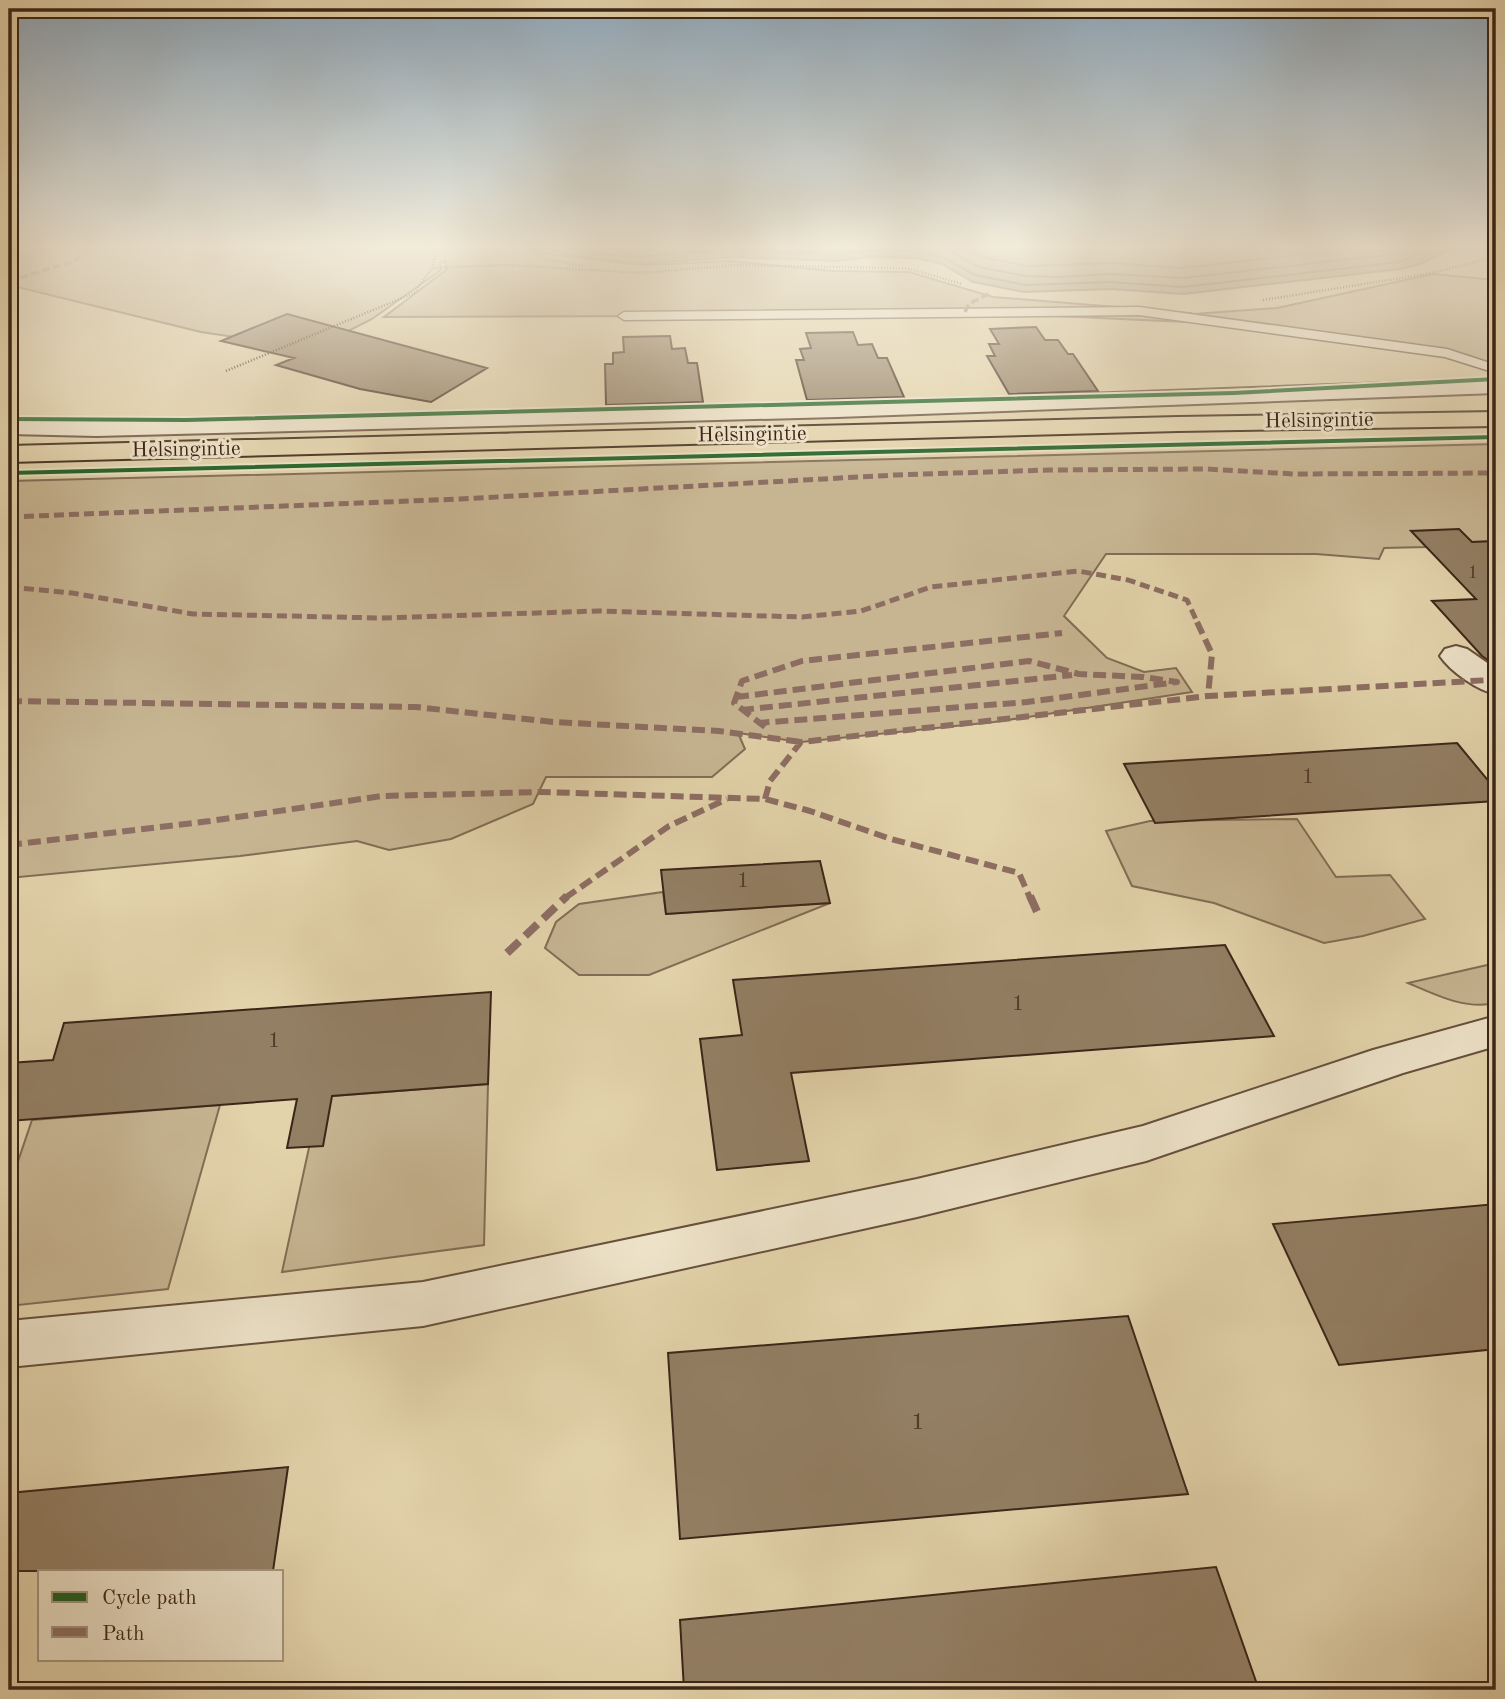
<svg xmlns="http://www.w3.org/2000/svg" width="1505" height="1699" font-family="'Old Standard TT',serif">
<rect width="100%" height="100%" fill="#e3d3ab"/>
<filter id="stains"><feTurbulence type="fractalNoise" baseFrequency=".00286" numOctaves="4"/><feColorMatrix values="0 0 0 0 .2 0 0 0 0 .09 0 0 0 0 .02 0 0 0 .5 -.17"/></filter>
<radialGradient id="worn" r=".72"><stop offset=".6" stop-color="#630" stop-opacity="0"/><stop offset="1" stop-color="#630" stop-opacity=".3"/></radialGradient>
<!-- green -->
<path fill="#c7b592" stroke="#826d55" stroke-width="2" d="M9 245H518L556 255 623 263 649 265 729 261 833 271 909 272 993 297 1191 313 1186 322 1033 315 384 317 446 270 445 261 440 263 441 270 372 319 313 349 201 332 9 285Z
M1433 274 1496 280V367C1398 336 1291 331 1188 322L1194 314 1277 308Z
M1496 444V541L1472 542 1412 531 1426 547 1384 548 1379 559 1316 554H1106L1064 616 1107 658 1144 672 1176 668 1192 692 994 722 801 742 738 733 745 749 712 777H546L533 804 451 839 389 850 357 841 240 856 9 878V481Z
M1297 819 1336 877 1390 875 1425 919 1363 936 1324 943 1214 903 1132 886 1106 831 1150 821Z
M663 892 666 914 830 903 649 975H579L545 948 556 922 579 904Z
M1496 963V1003C1465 1010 1436 995 1408 983Z
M488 1084 484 1245 282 1272 320 1097Z
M220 1105 168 1289 9 1306V1188L32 1120Z"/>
<!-- water -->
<path fill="#aa9879" stroke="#7e6a52" stroke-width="2" d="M533 245H1460L1423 263 1401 269 1183 294 1111 289 1024 292 973 282 942 264 917 258 871 257 839 261 737 257 635 264 574 256Z"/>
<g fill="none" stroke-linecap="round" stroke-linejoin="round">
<!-- shore -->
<path stroke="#735e48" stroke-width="2" d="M557 245 597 254 635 257 737 250 839 254 871 250 917 251 944 258 975 275 1025 285 1111 282 1183 287 1399 262 1443 245
M927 245 947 249 978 267 1026 276 1059 277 1111 274 1183 278 1397 254 1423 245
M960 245 982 257 1027 266 1111 263 1182 268 1386 245"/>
</g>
<!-- building -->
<path fill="#937f64" stroke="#3c2518" stroke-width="2" d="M287 314 487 368 431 402 360 389 276 365 294 358 221 341Z
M1036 327 1045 340H1058L1068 354H1073L1098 391 1009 394 987 356H995L989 344H999L990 329Z
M853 332 858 345 872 344 878 358H887L904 397 807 400 796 360H804L800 349 811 348 806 333Z
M670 336 672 349 685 348 688 363H697L703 402 606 405 605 364H613V353L624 352 623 337Z
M1459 529 1472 542 1496 541V666L1482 656 1432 601 1476 599 1411 531Z
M1457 743 1496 790V801L1155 823 1124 764Z
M820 861 830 903 666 914 661 870Z
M1225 945 1274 1036 791 1073 809 1161 717 1170 700 1039 742 1035 733 980Z
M491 992 488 1084 332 1096 323 1146 287 1148 297 1099 9 1121V1063L53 1060 64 1023Z
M1496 1204V1349L1339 1365 1273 1224Z
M1128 1316 1188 1494 680 1539 668 1353Z
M288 1467 273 1571H9V1493Z
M1216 1567 1259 1690H684L680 1620Z"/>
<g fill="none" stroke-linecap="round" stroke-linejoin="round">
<defs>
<path id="lane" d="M1139 307 1447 349 1496 365V373L1445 357 1139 315 624 320 618 316 624 312Z"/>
<path id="street" d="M1496 379V393L837 417 96 436 9 434V420L96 422 837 403Z
M1456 646 1467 649 1496 669V694C1477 690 1451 672 1440 656L1445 649Z
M1496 1016V1046L1403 1073 1146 1161 917 1217 423 1326 9 1367V1321L423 1282 917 1179 1143 1126 1373 1050Z"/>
<path id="primary" d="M1496 412V426L1178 431 9 462V446L1178 417Z"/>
</defs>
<!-- lane casing -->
<use href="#lane" stroke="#66503d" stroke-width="3"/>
<!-- street casing -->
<use href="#street" stroke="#66503d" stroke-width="4"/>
<!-- primary casing -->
<use href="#primary" stroke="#3c2518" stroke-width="4"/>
<!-- path -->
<path stroke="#3c2518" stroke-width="2.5" stroke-dasharray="1 2" stroke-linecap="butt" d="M426 245 436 255 432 268
M523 245 545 259 583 266
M1263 300 1427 274 1496 257
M226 371 414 293 432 268 508 265 642 273 737 265 891 268 910 269 962 284"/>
<!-- lane -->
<use href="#lane" fill="#ede2c8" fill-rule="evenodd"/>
<!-- street -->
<use href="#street" fill="#ede2c8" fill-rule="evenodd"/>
<!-- primary -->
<use href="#primary" fill="#e3d3ab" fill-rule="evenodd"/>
<!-- quiet-far3 -->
<path stroke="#8d6e63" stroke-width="3.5" stroke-dasharray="8 3.5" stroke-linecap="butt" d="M9 281 75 261 90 245
M965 312 969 304 990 293"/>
<!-- quiet-far2 -->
<path stroke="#8d6e63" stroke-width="5" stroke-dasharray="10 5" stroke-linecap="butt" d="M9 517 460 499 895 475 1049 470 1206 469 1294 474 1496 473
M9 587 72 593 193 614 381 618 598 611 802 617 861 611 931 587 1078 571 1128 580 1187 600 1198 624"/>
<!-- quiet-far1 -->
<path stroke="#8d6e63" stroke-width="6" stroke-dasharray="13 6" stroke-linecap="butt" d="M1197 622 1212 654 1208 696
M736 697 1029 661 1079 674 1143 677 1177 682 1027 702 758 723
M9 701 416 707 553 722 719 731 801 742
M741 710 1072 675
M765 727 734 703 742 681 802 661 1062 633
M765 799 770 781 801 742 1208 696 1490 680
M9 845 210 821 382 796 542 792 765 799 810 811 891 839 1019 873 1030 898
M565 898 669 826 727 799"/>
<!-- quiet -->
<path stroke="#8d6e63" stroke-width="8" stroke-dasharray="17 8" stroke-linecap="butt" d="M1030 896 1039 916
M507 953 567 896"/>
<defs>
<path id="cycleway" d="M1496 377V381L1234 395 186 422 9 421V417L186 418 1234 391Z
M1496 435V439L9 475V471Z"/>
</defs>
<!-- cycleway casing -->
<use href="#cycleway" stroke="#ede2c8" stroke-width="4"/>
<!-- cycleway -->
<use href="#cycleway" fill="#1b5e20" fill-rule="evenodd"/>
</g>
<!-- sky -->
<linearGradient id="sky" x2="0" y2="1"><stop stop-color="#8fa9bc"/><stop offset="0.51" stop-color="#f2ebd9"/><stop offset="1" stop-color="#f2ebd9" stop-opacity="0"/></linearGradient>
<rect width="1505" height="483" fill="url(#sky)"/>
<g text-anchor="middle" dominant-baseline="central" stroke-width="6" stroke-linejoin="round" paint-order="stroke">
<!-- far-number labels -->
<g font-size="18" fill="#523c2b">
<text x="1473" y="573">1</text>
</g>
<!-- far-street labels -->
<g font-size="21" fill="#3c2518" stroke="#ede2c8">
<text transform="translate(1319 421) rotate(-1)">Helsingintie</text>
<text transform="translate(752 435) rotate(-1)">Helsingintie</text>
<text transform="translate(186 450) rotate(-1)">Helsingintie</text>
</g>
<!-- number labels -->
<g font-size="21" fill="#523c2b">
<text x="1308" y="777">1</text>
<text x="743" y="881">1</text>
<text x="1018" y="1004">1</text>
<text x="274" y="1041">1</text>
</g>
<!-- near-number labels -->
<g font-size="24" fill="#523c2b">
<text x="918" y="1423">1</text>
</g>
</g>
<!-- margin -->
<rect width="1505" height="1699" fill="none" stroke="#e3d3ab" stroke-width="35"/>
<rect x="10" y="10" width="1484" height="1678" fill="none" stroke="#3c2518" stroke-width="3.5"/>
<rect x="18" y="18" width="1470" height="1664" fill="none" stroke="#3c2518" stroke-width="2"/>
<!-- legend -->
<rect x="38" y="1570" width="245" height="91" fill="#ede2c8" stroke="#a69682" stroke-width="2"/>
<rect x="52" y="1592" width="35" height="10" fill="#1b5e20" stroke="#a69682" stroke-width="2"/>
<text x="102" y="1604" font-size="21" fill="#3c2518">Cycle path</text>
<rect x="52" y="1627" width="35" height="10" fill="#8d6e63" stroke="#a69682" stroke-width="2"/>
<text x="102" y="1640" font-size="21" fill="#3c2518">Path</text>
<rect width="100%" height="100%" filter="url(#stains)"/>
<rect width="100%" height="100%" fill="url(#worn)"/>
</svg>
